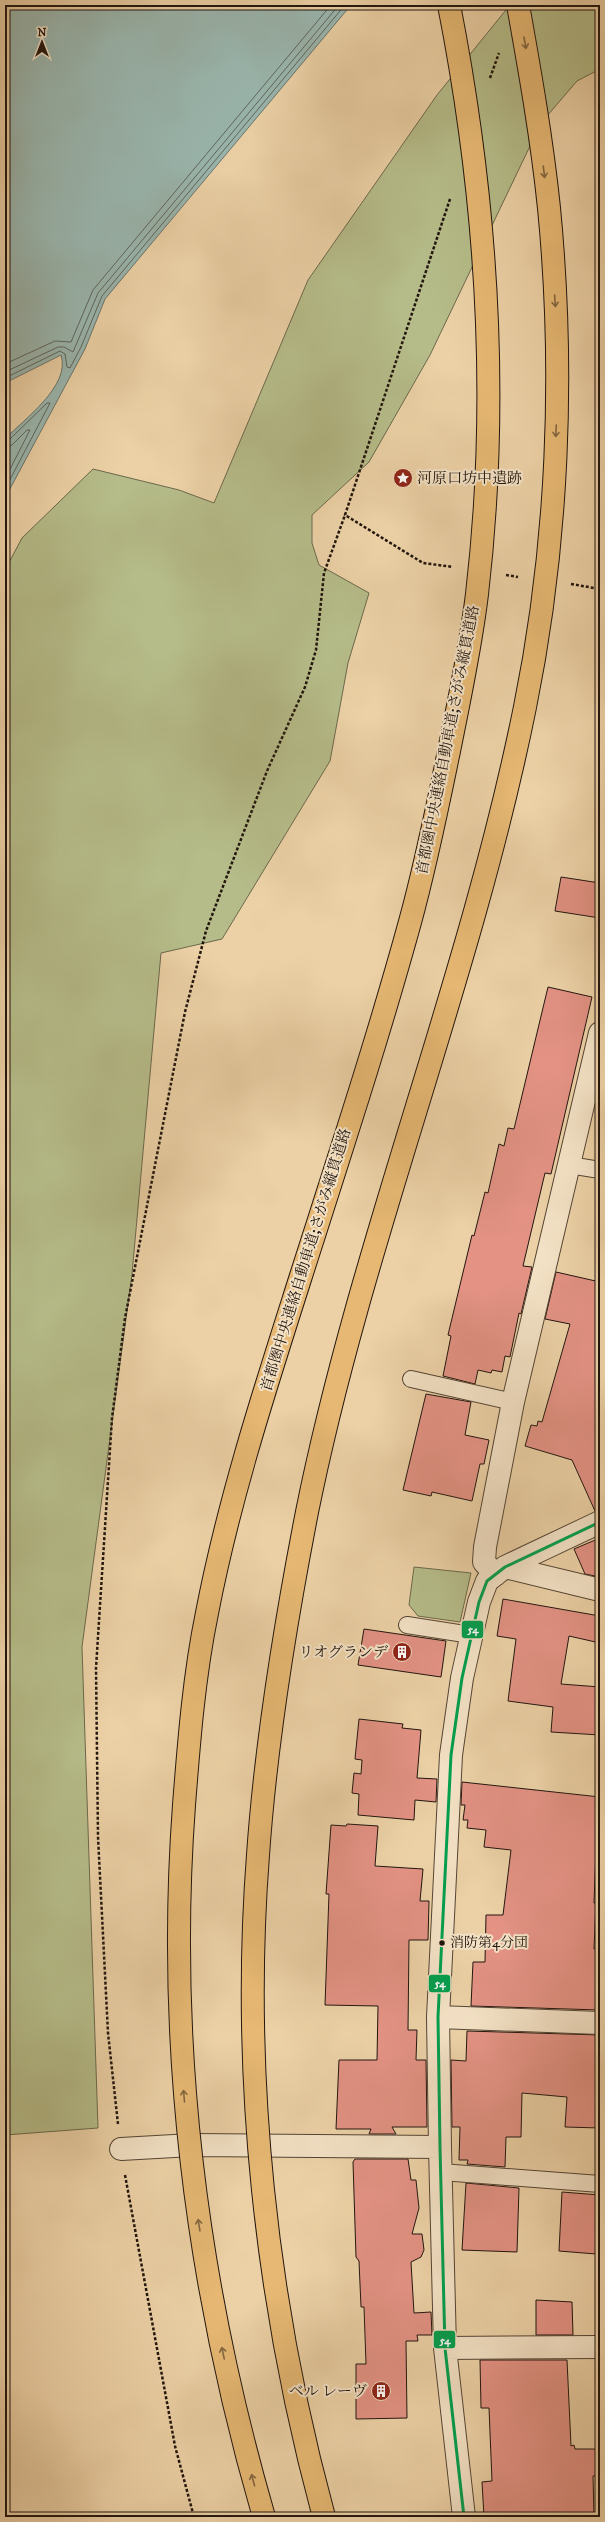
<svg xmlns="http://www.w3.org/2000/svg" width="605" height="2522" font-family="'IM FELL DW Pica','Noto Serif JP',serif">
<rect width="100%" height="100%" fill="#ecd1a6"/>
<filter id="stains"><feTurbulence type="fractalNoise" baseFrequency=".005" numOctaves="4"/><feColorMatrix values="0 0 0 0 .2 0 0 0 0 .09 0 0 0 0 .02 0 0 0 .5 -.17"/></filter>
<radialGradient id="worn" r=".72"><stop offset=".6" stop-color="#630" stop-opacity="0"/><stop offset="1" stop-color="#630" stop-opacity=".3"/></radialGradient>
<!-- green -->
<path fill="#b5bc89" stroke="#6b684c" d="M510 5H600V69L577 81 541 123 430 355 369 462 312 515V543L319 565 369 593 348 663 330 761 222 939 161 953 132 1274 82 1647 98 2128 5 2135V570L22 538 93 469 179 490 214 503 308 280 437 95Z
M414 1567 471 1573 460 1622 418 1616 409 1605Z"/>
<!-- water -->
<path fill="#9ab6ae" stroke="#6a766e" d="M5 5H351L105 299 85 349 5 498V439C24 419 71 386 61 355L5 383Z"/>
<g fill="none" stroke-linecap="round" stroke-linejoin="round">
<!-- shore -->
<path stroke="#5e665e" stroke-width="1" d="M5 364 55 341 71 342 93 290 331 5
M5 372 58 347H64L73 352 98 293 339 5
M5 378 60 351 65 354 67 367 70 368 81 347 102 296 345 5
M5 442 9 440 47 403H50L5 489
M5 447 12 445 27 430H30L5 479"/>
</g>
<!-- building -->
<path fill="#e39284" stroke="#21150e" d="M561 877 600 883V918L555 911Z
M548 987 592 997 551 1174 545 1173 523 1266 532 1267 521 1314 519 1313 510 1357 505 1356 502 1372 492 1370 491 1373 478 1370 475 1384 443 1376 451 1336 448 1335 472 1235 474 1236 485 1192 488 1193 499 1144 504 1146 508 1128 514 1129Z
M556 1272 600 1282V1510L595 1511 572 1460 525 1446 531 1425 537 1426 538 1421 542 1422 570 1324 545 1319Z
M426 1394 471 1402 465 1435 489 1440 484 1464H480L472 1501 432 1492 431 1496 403 1490Z
M600 1538V1577L585 1574 574 1549Z
M503 1599 600 1616V1643L569 1636 561 1684 600 1687V1735L551 1732 553 1707 508 1701 516 1639 497 1636Z
M364 1629 446 1641 441 1677 358 1665Z
M359 1719 403 1724 402 1728 421 1730 417 1778 437 1779 436 1802 415 1800 414 1820 358 1815 359 1794 352 1793 354 1773 361 1774 362 1760 355 1759Z
M462 1782 600 1797V1851L596 1850 594 1903H596L594 1949H600V2010L471 2006 473 1962H485L486 1915H503L511 1850 484 1847 486 1830 467 1828 468 1820H463L465 1805H461Z
M347 1824 378 1826 375 1866 423 1869 420 1901H429L428 1940H409L408 2030H417L416 2060H426L427 2127H392L396 2134H369L371 2129H336L339 2060H377L378 2006 325 2005 329 1894H326L331 1825 346 1826Z
M467 2031 600 2035V2128L565 2127 567 2097 522 2093 521 2137H506L505 2167 467 2164 468 2160H459L460 2127H452L451 2060 466 2061Z
M355 2159H408L411 2180H416L419 2208 412 2234H422L424 2250 421 2257 411 2262 414 2313 431 2312 432 2335H417L418 2341H406L407 2418 356 2419V2364H366L364 2307H361L359 2261 356 2257 353 2162Z
M466 2183 519 2188 517 2252 462 2250Z
M562 2192 600 2195V2235L597 2234 596 2254 559 2251Z
M536 2300 572 2302 573 2335H536Z
M480 2360H567L571 2446 574 2445 575 2449H600V2476H593L594 2517H484L482 2482 492 2481 489 2408H481Z"/>
<g fill="none" stroke-linecap="round" stroke-linejoin="round">
<defs>
<path id="service" d="M569 1165 600 1170
M411 1379 513 1402
M407 1625 471 1635
M441 2172 600 2184"/>
<path id="minor" d="M505 1567 600 1590
M495 1575 484 1562 485 1547 513 1402 600 1033
M438 2017 600 2023
M121 2149 192 2145 440 2147
M445 2348 600 2347
M464 2517 445 2348 440 2147 438 2017 451 1755 462 1678 479 1602 487 1581 505 1567 600 1522"/>
</defs>
<!-- service casing -->
<use href="#service" stroke="#544434" stroke-width="18"/>
<!-- minor casing -->
<use href="#minor" stroke="#544434" stroke-width="24"/>
<!-- path -->
<path stroke="#21150e" stroke-width="2.5" stroke-dasharray="3 2" stroke-linecap="butt" d="M490 78 499 53
M450 199 345 515 423 563 453 567
M506 575 518 577
M571 584 600 589
M118 2124 108 2033 98 1837 96 1668 112 1418 125 1318 185 1012 206 931 267 771 305 687 316 650 324 573 345 515
M125 2175 175 2446 194 2517"/>
<!-- service -->
<use href="#service" stroke="#f3e1c5" stroke-width="16"/>
<!-- minor -->
<use href="#minor" stroke="#f3e1c5" stroke-width="22"/>
<defs>
<path id="motorway-bridge" d="M264 2517C196 2283 166 2048 184 1805 189 1741 194 1676 207 1613 229 1499 265 1389 300 1279 338 1160 377 1042 410 922 426 864 438 805 450 746 460 696 471 645 477 594 500 397 487 199 449 5
M324 2517C266 2304 241 2075 258 1855 266 1740 285 1625 307 1512 362 1239 470 980 525 707 558 545 565 373 549 208 542 140 530 72 518 5"/>
</defs>
<!-- motorway-bridge casing -->
<use href="#motorway-bridge" stroke="#21150e" stroke-width="24" stroke-linecap="butt"/>
<!-- motorway-bridge -->
<use href="#motorway-bridge" stroke="#e6b873" stroke-width="22"/>
<defs>
<path id="bus-1" d="M464 2517 445 2348 440 2147 438 2017 451 1755 462 1678 479 1602 487 1581 505 1567 600 1522"/>
</defs>
<!-- bus-1 casing -->
<use href="#bus-1" stroke="#f3e1c5" stroke-width="6"/>
<!-- bus-1 -->
<use href="#bus-1" stroke="#029f4e" stroke-width="3"/>
</g>
<!-- one-way arrows -->
<defs><path id="oneway-shaft" d="M-6 0H5M1.5-3L5.5 0L1.5 3" fill="none" stroke-width="1.6" stroke-linecap="round" stroke-linejoin="round"/></defs>
<g stroke="#846640">
<use href="#oneway-shaft" transform="translate(525 43) rotate(80)"/>
<use href="#oneway-shaft" transform="translate(544 172) rotate(83)"/>
<use href="#oneway-shaft" transform="translate(555 301) rotate(86)"/>
<use href="#oneway-shaft" transform="translate(556 431) rotate(93)"/>
<use href="#oneway-shaft" transform="translate(184 2096) rotate(-95)"/>
<use href="#oneway-shaft" transform="translate(199 2225) rotate(-99)"/>
<use href="#oneway-shaft" transform="translate(223 2353) rotate(-102)"/>
<use href="#oneway-shaft" transform="translate(253 2480) rotate(-105)"/>
</g>
<!-- icons -->
<defs>
<symbol id="sight-disc" viewBox="-11 -11 22 22"><circle r="9.5" fill="#8f2418" stroke="#f3e1c5"/><path d="M0-6L1.8-2.2L6-1.7L2.9 1.2L3.7 5.4L0 3.3L-3.7 5.4L-2.9 1.2L-6-1.7L-1.8-2.2Z" fill="#fff"/></symbol>
<symbol id="building-disc" viewBox="-11 -11 22 22"><circle r="9.5" fill="#8f2418" stroke="#f3e1c5"/><path d="M-4-6H4V6H1V3H-1V6H-4ZM-2.5-4.3h1.7v1.8h-1.7ZM.8-4.3h1.7v1.8H.8ZM-2.5-1h1.7V.8h-1.7ZM.8-1h1.7V.8H.8Z" fill="#fff"/></symbol>
</defs>
<g fill-rule="evenodd">
<use href="#sight-disc" x="392" y="467" width="22" height="22"/>
<use href="#building-disc" x="391" y="1641" width="22" height="22"/>
<use href="#building-disc" x="370" y="2380" width="22" height="22"/>
</g>
<!-- markers -->
<circle fill="#21150e" stroke="#f3e1c5" stroke-width="1.5" cx="442" cy="1943" r="3.5"/>
<g text-anchor="middle" dominant-baseline="central" stroke-width="4" stroke-linejoin="round" paint-order="stroke">
<!-- bus labels -->
<g font-size="14" fill="#21150e" stroke="#f3e1c5" text-anchor="start">
<text x="450" y="1943">消防第4分団</text>
</g>
<!-- poi labels -->
<g font-size="15" fill="#21150e" stroke="#f3e1c5" text-anchor="end">
<text x="417" y="478" text-anchor="start">河原口坊中遺跡</text>
<text x="388" y="1652">リオグランデ</text>
<text x="367" y="2391">ベル レーヴ</text>
</g>
<!-- street labels -->
<g font-size="15" fill="#21150e" stroke="#f3e1c5">
<text transform="translate(448 740) rotate(-79)">首都圏中央連絡自動車道;さがみ縦貫道路</text>
<text transform="translate(306 1260) rotate(-73)">首都圏中央連絡自動車道;さがみ縦貫道路</text>
</g>
</g>
<g stroke="#f3e1c5" stroke-width="1.5">
<rect x="461" y="1620" width="23" height="19" rx="4" fill="#029f4e"/>
<rect x="428" y="1974" width="23" height="19" rx="4" fill="#029f4e"/>
<rect x="433" y="2330" width="23" height="19" rx="4" fill="#029f4e"/>
</g>
<g font-size="11" text-anchor="middle" font-weight="bold" fill="#fff">
<text x="473" y="1633">54</text>
<text x="440" y="1987">54</text>
<text x="445" y="2344">54</text>
</g>
<!-- margin -->
<rect width="605" height="2522" fill="none" stroke="#ecd1a6" stroke-width="20"/>
<rect x="6" y="6" width="593" height="2510" fill="none" stroke="#21150e" stroke-width="2"/>
<rect x="10" y="10" width="585" height="2502" fill="none" stroke="#21150e"/>
<!-- north arrow -->
<g transform="translate(42 42)" stroke="#f3e1c5" stroke-width="3" paint-order="stroke">
<path d="M0-3L7 15L0 10L-7 15Z" fill="#21150e"/>
<text y="-6" font-size="11" font-weight="bold" text-anchor="middle" fill="#21150e">N</text>
</g>
<rect width="100%" height="100%" filter="url(#stains)"/>
<rect width="100%" height="100%" fill="url(#worn)"/>
</svg>
